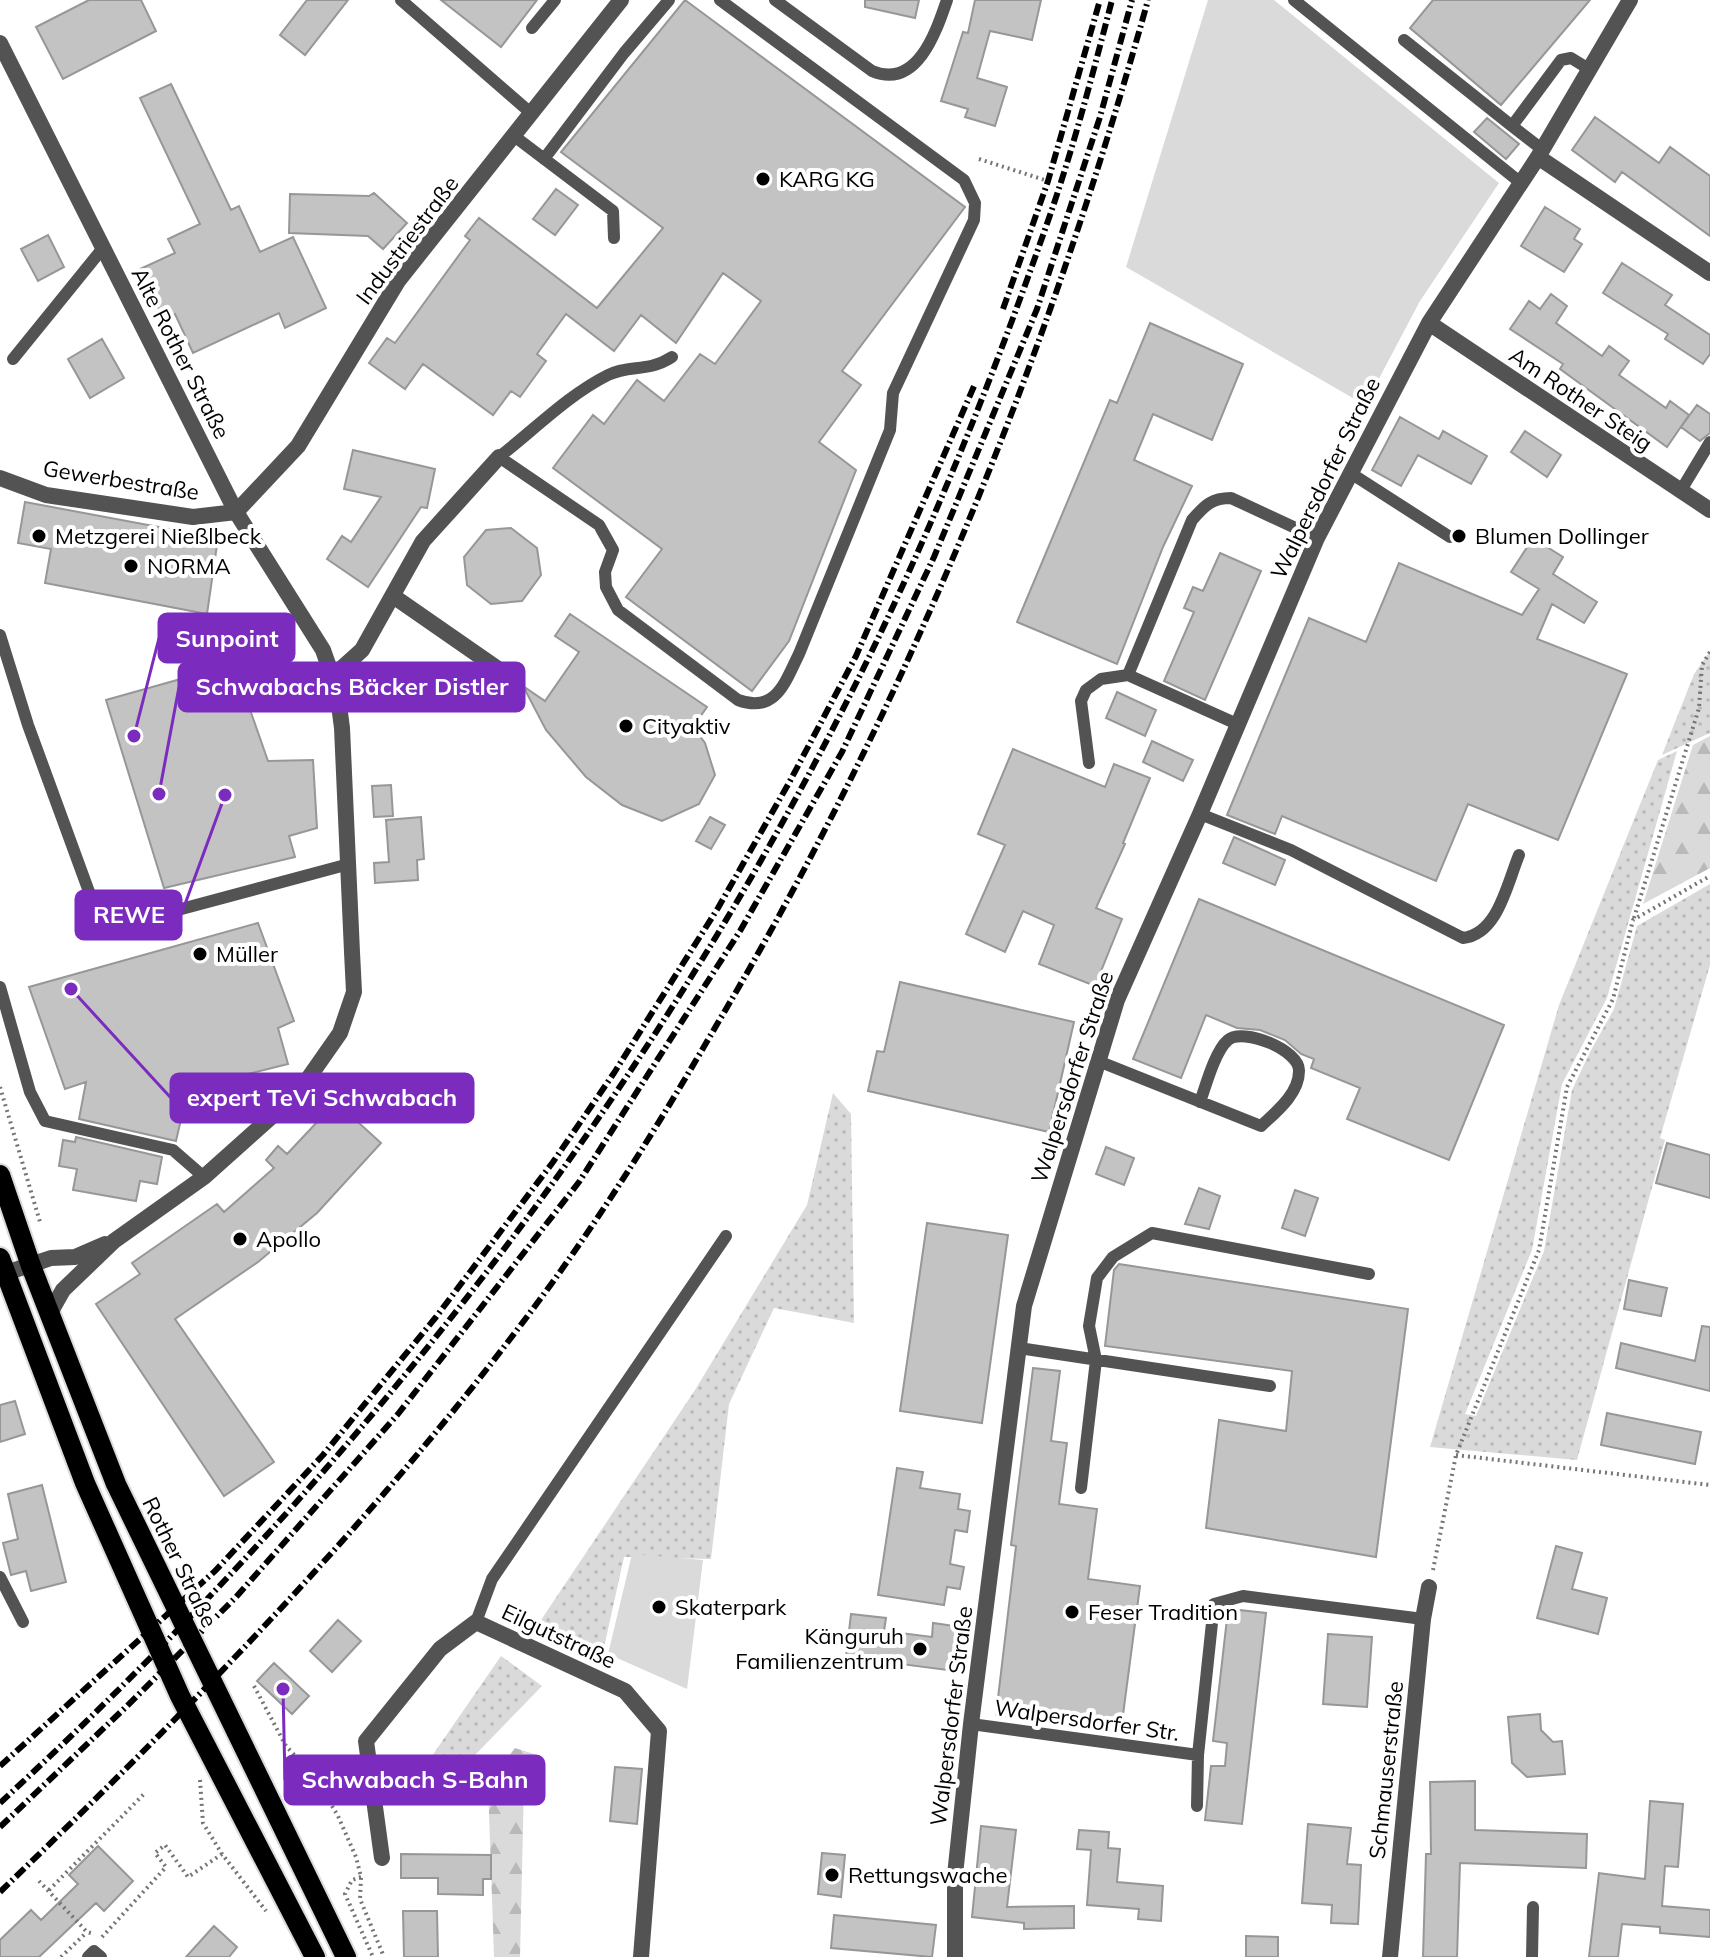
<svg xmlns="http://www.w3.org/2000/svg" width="1710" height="1957" font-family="Mulish,sans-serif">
<defs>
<pattern id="grass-dots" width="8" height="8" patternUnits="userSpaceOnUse" patternTransform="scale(2)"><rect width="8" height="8" fill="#dadada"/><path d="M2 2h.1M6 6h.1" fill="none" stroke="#b9b9b9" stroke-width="1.8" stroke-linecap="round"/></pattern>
<pattern id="forest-firs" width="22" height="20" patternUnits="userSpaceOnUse" patternTransform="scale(2)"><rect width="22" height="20" fill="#dadada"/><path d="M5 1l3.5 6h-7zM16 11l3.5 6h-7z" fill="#b9b9b9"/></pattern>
</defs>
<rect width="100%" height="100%" fill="#fff"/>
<!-- grass -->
<path fill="url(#grass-dots)" d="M1710 651V733L1662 755 1694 674Z
M1677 751 1607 998 1562 1084 1532 1250 1465 1414 1476 1416 1544 1251 1572 1090 1590 1052 1614 1009 1637 926 1710 884V965L1660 1138 1665 1140 1577 1460 1430 1447 1559 1005 1658 760Z
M833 1093 851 1114 854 1323 774 1308 729 1404 711 1559 624 1557 603 1652 539 1623 695 1390 807 1205Z
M501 1656 542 1686 442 1789 414 1782Z"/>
<!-- forest -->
<path fill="url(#forest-firs)" d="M1710 736V868L1643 904 1693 745Z
M515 1748 534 1754 524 1785 520 1957H494L488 1784Z"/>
<!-- garden -->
<path fill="#dadada" d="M1208 0H1274L1499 183 1420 301 1365 405 1126 267Z
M632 1554 703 1560 687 1689 608 1654Z"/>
<!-- building -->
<path fill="#c3c3c3" stroke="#979797" stroke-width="2" d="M89 0H141L156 31 63 79 36 27Z
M307 0H348L305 55 280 35Z
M441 0H537L501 47Z
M685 0 965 207 842 371 861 385 819 442 856 470 789 641 752 691 626 597 662 549 553 468 593 415 604 424 637 380 664 401 700 354 715 364 761 301 723 273 676 343 641 315 614 351 566 314 537 354 546 361 520 397 511 391 493 415 423 364 405 389 369 363 387 338 395 343 470 240 465 236 479 218 597 308 663 228 561 152Z
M865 0H919L915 18 865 7Z
M975 0H1041L1032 40 990 31 977 78 1007 87 995 126 965 117 968 109 941 101 963 32 968 33Z
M1433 0H1590L1501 105 1410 28Z
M171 84 231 210 239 206 260 252 293 237 326 308 285 328 279 313 193 353 175 314 164 320 140 269 175 253 168 239 200 224 140 98Z
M1595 117 1659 163 1670 147 1710 176V236L1622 172 1615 182 1572 150Z
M1487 118 1519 144 1506 159 1474 132Z
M556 189 578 205 555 235 533 219Z
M374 193 407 223 383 249 368 236 289 233 290 194 369 196Z
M1545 207 1580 229 1574 239 1582 244 1564 272 1521 246Z
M48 235 64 267 38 281 21 249Z
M1622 263 1672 295 1665 305 1710 335V354L1703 364 1665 339 1668 334 1603 293Z
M1551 294 1567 306 1556 323 1602 356 1609 346 1629 361 1619 375 1666 408 1670 401 1689 415 1667 447 1560 369 1563 364 1510 329 1529 301 1540 309Z
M1150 323 1243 364 1212 440 1153 414 1134 460 1192 486 1163 547 1117 664 1017 622 1110 400 1117 403Z
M102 339 124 378 90 398 68 359Z
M1697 405 1710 414V433L1700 441 1681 427Z
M1400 417 1439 439 1443 431 1487 456 1471 484 1418 455 1401 486 1372 470Z
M1525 431 1561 455 1547 477 1511 452Z
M353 450 435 469 427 508 421 507 368 587 327 559 342 536 351 542 381 497 344 489Z
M25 502 218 538 207 614 45 583 51 549 18 543Z
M511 528 537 548 541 575 522 601 491 604 467 585 464 557 486 530Z
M1533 538 1563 557 1553 574 1597 602 1584 623 1552 604 1537 639 1627 674 1558 840 1468 804 1436 881 1282 816 1275 834 1227 815 1309 618 1366 642 1399 563 1522 615 1539 589 1511 572Z
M1220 553 1261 571 1205 700 1164 681 1194 612 1184 608 1193 587 1203 591Z
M570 614 707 707 693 727 705 743 715 775 699 804 662 821 622 805 586 777 546 730 523 686 545 701 579 652 555 636Z
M234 664 268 761 313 760 317 828 289 836 295 857 164 888 106 700Z
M1117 692 1156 710 1145 736 1106 718Z
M1152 741 1193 760 1183 781 1143 762Z
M1013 749 1105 787 1114 764 1150 778 1123 843 1125 844 1096 908 1122 919 1095 986 1039 964 1054 925 1023 911 1005 952 966 934 1005 845 978 834Z
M391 785 393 816 374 817 372 786Z
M421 817 424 859 417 860 418 880 375 883 374 863 389 862 386 820Z
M710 817 725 825 711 849 696 841Z
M1234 837 1285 860 1275 885 1223 863Z
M1199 899 1504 1025 1449 1160 1347 1119 1360 1088 1311 1068 1314 1059 1301 1054 1285 1040 1260 1030 1237 1028 1206 1015 1181 1078 1133 1059Z
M258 923 294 1021 278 1028 288 1064 188 1089 176 1141 79 1119 86 1082 65 1089 29 987Z
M900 982 1074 1022 1049 1132 868 1091 877 1051 884 1052Z
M336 1102 381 1143 317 1213 258 1262 175 1319 274 1462 224 1496 96 1304 140 1274 132 1263 217 1204 224 1212 274 1168 266 1160 278 1146 287 1154Z
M76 1137 162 1157 157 1184 140 1181 136 1201 73 1190 77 1169 59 1166 63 1140 75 1142Z
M1667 1143 1710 1155V1198L1656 1183Z
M1106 1147 1134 1158 1124 1185 1096 1174Z
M1199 1188 1220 1196 1209 1229 1185 1224Z
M1295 1190 1318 1198 1305 1236 1282 1228Z
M927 1223 1008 1235 982 1423 900 1411Z
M1119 1264 1408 1309 1376 1557 1206 1528 1219 1420 1286 1431 1292 1371 1105 1346 1114 1270Z
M1629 1280 1667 1288 1661 1316 1624 1309Z
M1702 1326 1710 1327V1391L1616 1368 1621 1343 1695 1361Z
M1033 1368 1060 1371 1051 1441 1067 1443 1059 1504 1097 1509 1088 1579 1140 1586 1121 1730 996 1715 1016 1546 1011 1545Z
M15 1401 25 1434 0 1442V1405Z
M1607 1413 1701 1432 1695 1464 1601 1445Z
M897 1468 923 1472 920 1488 960 1494 958 1509 970 1511 967 1532 955 1530 950 1564 964 1567 960 1589 947 1587 944 1605 878 1595Z
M42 1485 66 1582 31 1591 26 1571 11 1575 3 1543 18 1539 8 1494Z
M1556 1546 1582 1553 1572 1589 1607 1598 1598 1634 1537 1618Z
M1230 1609 1266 1613 1242 1824 1205 1820 1211 1766H1225L1227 1743 1213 1741 1228 1610Z
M851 1614 886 1618 884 1631 932 1637 933 1623 961 1627 955 1671 846 1657Z
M338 1620 361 1641 332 1672 310 1651Z
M1328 1634 1372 1637 1367 1707 1323 1704Z
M274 1663 309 1696 292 1714 257 1681Z
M1540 1714 1541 1730 1553 1742 1562 1741 1565 1774 1527 1777 1512 1763 1508 1717Z
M615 1767 642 1769 637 1824 610 1821Z
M1475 1781V1830L1587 1834 1586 1868 1460 1863 1457 1957H1423L1426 1854H1431L1430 1782Z
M1650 1801 1683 1804 1678 1867 1665 1866 1662 1906 1710 1910V1937L1660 1933V1927L1622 1924 1618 1957H1589L1599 1873 1645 1879Z
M1308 1824 1351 1828 1347 1864 1361 1865 1358 1924 1331 1923 1332 1905 1302 1903Z
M981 1826 1016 1830 1007 1907 1074 1906V1928L1024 1929V1923L972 1917Z
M1079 1830 1109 1832 1108 1848 1120 1849 1117 1882 1163 1886 1161 1921 1138 1919 1139 1909 1087 1905 1091 1850 1077 1849Z
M98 1846 133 1881 104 1911 96 1903 39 1957H0V1940L31 1910 41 1920 78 1884 69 1875Z
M822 1853 845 1855 841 1897 818 1894Z
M401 1854 491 1855V1879H483V1895L438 1894V1878H401Z
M403 1911H437L438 1957H404Z
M834 1915 936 1925 932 1957 831 1948Z
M214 1926 237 1947 229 1957H186Z
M1246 1936 1278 1937V1957H1246Z"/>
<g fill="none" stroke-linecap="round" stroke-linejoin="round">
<defs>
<path id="primary" d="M0 1175 31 1266 116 1484 346 1957
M0 1258 85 1483 180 1696 315 1957"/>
</defs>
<!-- primary casing -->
<use href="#primary" stroke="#dbdbdb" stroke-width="24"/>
<!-- path -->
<path stroke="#757575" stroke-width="4" stroke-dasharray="2 4" stroke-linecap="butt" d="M979 159 1048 181
M1634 918 1699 708 1702 665 1710 652
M0 1087 40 1222
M1456 1455 1710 1485
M1433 1570 1456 1455 1539 1250 1567 1087 1613 999 1633 920 1710 876
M254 1686 286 1746 314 1776 338 1816 356 1857 361 1877 360 1899 384 1957
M200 1780 203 1823 222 1854 266 1911
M361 1877 352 1880 345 1894 373 1957
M39 1881 87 1932 94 1934
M49 1890 146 1792
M102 1937 166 1867 155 1853 165 1845 188 1877 222 1854
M61 1957 87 1932"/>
<!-- lane -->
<path stroke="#535353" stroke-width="12" d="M401 0 532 114
M775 0 872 71C917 90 936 32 947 0
M1294 0 1521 183
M532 28 555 0
M1404 40 1512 126 1561 60 1571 58 1589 69
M1512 126 1543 150
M514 136 613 211 614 238
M544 159 624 53 669 0
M672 357C647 373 630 364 608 375 568 395 534 430 499 457L599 525 613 550 605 572 606 587 618 610 738 700C776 714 785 682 799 654L890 430 893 393 974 220 975 203 964 180 720 0
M13 359 103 248
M1352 474 1450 537
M1680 492 1710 442
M0 635 28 725 103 930 349 864
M1128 675 1237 724
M1089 763 1081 701 1086 690 1101 679 1128 675 1192 520C1205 505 1212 498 1231 498L1317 538
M1200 814 1291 850 1463 938C1498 934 1507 884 1519 855
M0 987 30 1092 45 1121 173 1150 204 1177
M1098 1061 1261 1126C1276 1112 1299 1094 1299 1071 1300 1050 1243 1027 1228 1040 1215 1051 1206 1085 1200 1102
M1019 1348 1270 1386
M1081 1488 1096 1360 1089 1326 1097 1278 1113 1257 1152 1233 1369 1274
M0 1577 23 1622
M476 1622 492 1579 726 1236
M971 1724 1198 1755
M1197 1806 1198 1755 1214 1604 1243 1596 1423 1619
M88 1957 94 1951 101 1957
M1532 1957 1533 1907"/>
<!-- street -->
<path stroke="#535353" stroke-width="16" d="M0 43 236 512 323 650 337 690 342 728 352 952 354 992 340 1033 298 1093 204 1177 114 1241 63 1290 50 1313
M1538 157 1710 273
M1429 323 1710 510
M0 478 46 495 193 517 236 512 298 446 398 281 621 0
M393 596 514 680
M332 677 362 650 423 541 499 457
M0 1275 51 1258 75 1257 105 1244
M382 1858 366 1741 440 1649 476 1622 625 1691 659 1731 641 1957
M955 1957V1875L971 1724 1024 1306 1117 1000 1200 814 1317 538 1429 323 1538 157 1630 0
M1390 1957 1423 1619 1429 1587"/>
<!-- primary -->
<use href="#primary" stroke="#000" stroke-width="20"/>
<!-- rail -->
<path stroke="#000" stroke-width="6" stroke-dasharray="12 4 2 4" stroke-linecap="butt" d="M1003 309 1048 181 1100 0
M0 1766 215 1571 323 1455 436 1317 553 1162 614 1073 718 908 790 781 856 656 975 384
M0 1803C355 1476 656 1092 869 657 938 515 997 367 1049 218 1074 146 1093 73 1112 0
M0 1827 126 1707 236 1597 398 1414 579 1182 740 931 842 752 934 557 1037 309 1100 117 1132 0
M0 1892C197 1702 390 1505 552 1283 612 1200 665 1114 716 1026 906 706 1048 359 1148 0"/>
</g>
<!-- markers -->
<g fill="#000" stroke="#fff" stroke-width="3">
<circle cx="763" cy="179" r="8"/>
<circle cx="39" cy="536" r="8"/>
<circle cx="1459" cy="536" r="8"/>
<circle cx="131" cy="566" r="8"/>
<circle cx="626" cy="726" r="8"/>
<circle cx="200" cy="954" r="8"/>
<circle cx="240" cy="1239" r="8"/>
<circle cx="659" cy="1607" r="8"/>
<circle cx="1072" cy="1612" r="8"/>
<circle cx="920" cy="1649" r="8"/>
<circle cx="832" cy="1875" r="8"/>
</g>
<g text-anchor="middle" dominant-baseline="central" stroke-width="8" stroke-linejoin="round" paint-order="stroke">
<!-- poi labels -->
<g font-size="22" fill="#000" stroke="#fff" text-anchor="start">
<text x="779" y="179">KARG KG</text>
<text x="55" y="536">Metzgerei Nießlbeck</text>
<text x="1475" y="536">Blumen Dollinger</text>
<text x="147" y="566">NORMA</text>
<text x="642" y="726">Cityaktiv</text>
<text x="216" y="954">Müller</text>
<text x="256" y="1239">Apollo</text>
<text x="675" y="1607">Skaterpark</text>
<text x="1088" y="1612">Feser Tradition</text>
<text x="904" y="1636" text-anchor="end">Känguruh<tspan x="904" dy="25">Familienzentrum</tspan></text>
<text x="848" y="1875">Rettungswache</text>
</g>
<!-- street labels -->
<g font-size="22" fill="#000" stroke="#fff">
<text transform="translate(407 240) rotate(-53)">Industriestraße</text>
<text transform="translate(181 353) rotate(63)">Alte Rother Straße</text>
<text transform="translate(1581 399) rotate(34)">Am Rother Steig</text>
<text transform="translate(1325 478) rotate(-64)">Walpersdorfer Straße</text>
<text transform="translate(121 480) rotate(9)">Gewerbestraße</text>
<text transform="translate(1072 1077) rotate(-72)">Walpersdorfer Straße</text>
<text transform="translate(180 1562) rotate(64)">Rother Straße</text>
<text transform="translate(559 1636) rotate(25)">Eilgutstraße</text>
<text transform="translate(951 1716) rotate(-83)">Walpersdorfer Straße</text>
<text transform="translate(1087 1720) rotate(8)">Walpersdorfer Str.</text>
<text transform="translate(1386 1770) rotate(-84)">Schmauserstraße</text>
</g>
</g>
<!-- callouts -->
<path fill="none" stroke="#7b2cbf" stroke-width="3" d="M134 736L159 638M159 794L179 687M225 795L181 915M71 989L171 1098M283 1689L285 1780"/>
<g fill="#7b2cbf" stroke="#fff" stroke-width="3">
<circle cx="134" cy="736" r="8"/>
<circle cx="159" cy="794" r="8"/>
<circle cx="225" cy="795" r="8"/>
<circle cx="71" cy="989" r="8"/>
<circle cx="283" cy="1689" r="8"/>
</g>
<g fill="#7b2cbf" stroke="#7b2cbf" stroke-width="3">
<rect x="159" y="614" width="135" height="48" rx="8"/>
<rect x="179" y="663" width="345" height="48" rx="8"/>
<rect x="76" y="891" width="105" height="48" rx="8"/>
<rect x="171" y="1074" width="302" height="48" rx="8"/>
<rect x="285" y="1756" width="259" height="48" rx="8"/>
</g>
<g font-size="24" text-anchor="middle" font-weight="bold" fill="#fff">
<text x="227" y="647">Sunpoint</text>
<text x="352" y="695">Schwabachs Bäcker Distler</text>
<text x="129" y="923">REWE</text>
<text x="322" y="1106">expert TeVi Schwabach</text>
<text x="415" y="1788">Schwabach S-Bahn</text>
</g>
</svg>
